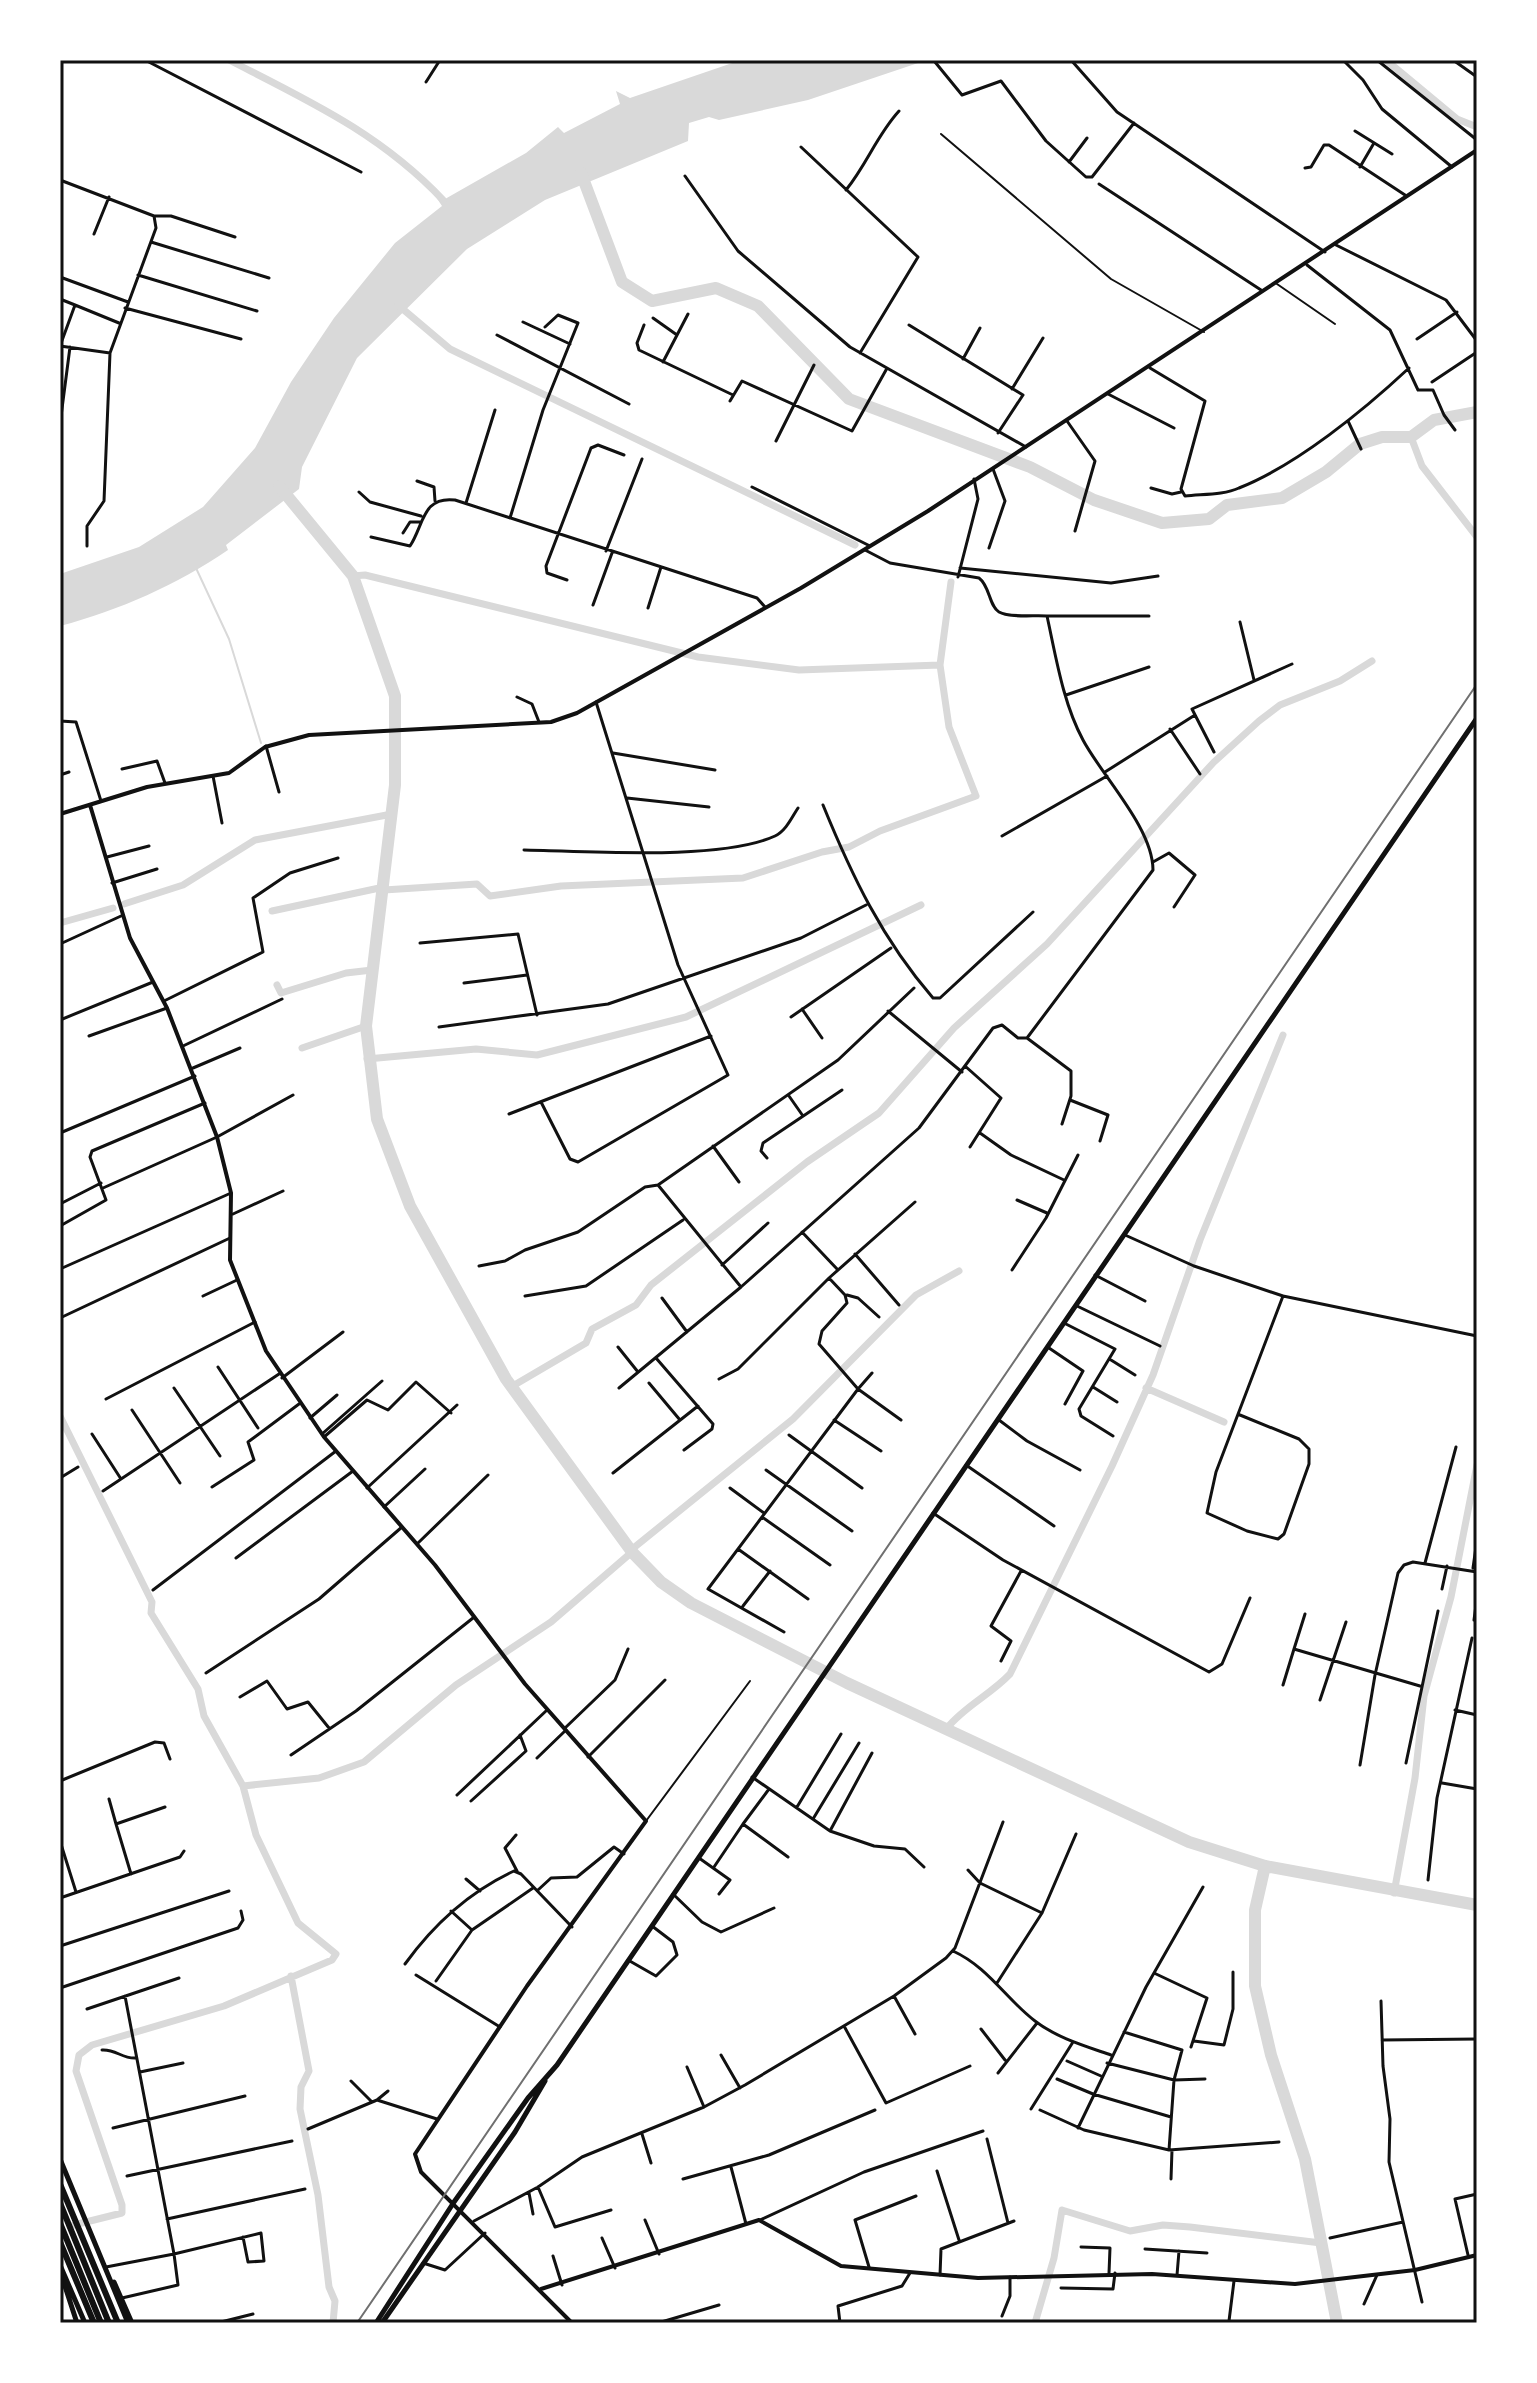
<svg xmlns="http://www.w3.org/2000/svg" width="1537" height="2383" font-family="Lora,serif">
<rect width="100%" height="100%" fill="#fff"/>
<!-- water -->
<path fill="#d9d9d9" d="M741 60H927L808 100 719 120 709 117 689 123 688 141 545 200 467 249 357 358 302 467 299 489 226 545 228 550C176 585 120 610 60 626V574L139 547 203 507 255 448 291 382 334 318 395 243 442 206 436 197 440 194 445 199 526 153 558 127 564 133 620 104 616 91 630 98Z"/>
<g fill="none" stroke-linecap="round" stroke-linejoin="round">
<!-- stream -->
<path stroke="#d9d9d9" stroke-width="2" d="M196 568 229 639 261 743"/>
<!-- canal -->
<path stroke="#d9d9d9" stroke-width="7" d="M229 60C309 101 381 134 443 200
M1386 60 1457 119 1477 127
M398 305 450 349 855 545
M1411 437 1422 466 1477 537
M353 576 365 575 698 657 799 670 940 665
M384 890 477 884 490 896 561 886 743 878 822 852 849 847 880 831 976 796 949 727 940 665 951 582
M124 904 183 885 255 840 392 814
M272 911 384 887
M60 923 113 908
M277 985 281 993 346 973 372 970
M302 1048 366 1026
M367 1059 476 1049 537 1055 686 1017 921 905
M511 1387 586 1343 592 1329 636 1305 651 1285 807 1162 879 1113 954 1028 1047 944 1214 762 1259 721 1280 705 1340 681 1372 661
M1146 1388 1224 1422
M60 1416 152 1602 151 1613 198 1689 204 1716 243 1786
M631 1550 793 1419 916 1295 959 1271
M947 1728C965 1706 990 1695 1010 1674L1112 1466 1153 1375 1200 1240 1283 1035
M1394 1893 1415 1778 1424 1696 1451 1597 1477 1465
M291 1976 309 2071 301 2087 300 2109 318 2195 329 2287 335 2301 333 2323
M74 2225 122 2213V2205L76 2071 79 2055 92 2045 224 2006 332 1960 336 1954 298 1923 256 1835 243 1786 319 1778 364 1762 456 1685 551 1622 632 1552
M1035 2323 1054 2258 1062 2210 1130 2231 1163 2225 1190 2227 1321 2243"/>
<!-- river -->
<path stroke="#d9d9d9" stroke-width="12" d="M581 173 622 282 652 301 716 288 758 306 849 399 1030 467 1094 500 1162 523 1209 519 1227 505 1282 498 1326 472 1360 444 1382 437H1411L1434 420 1477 412
M279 486 353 576 395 696V785L366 1026 377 1119 410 1206 506 1379 632 1552 661 1582 691 1603 847 1683 1189 1842 1265 1866 1477 1905
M1265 1866 1255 1910V1986L1271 2055 1305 2159 1337 2323"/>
<!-- service -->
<path stroke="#111" stroke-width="2" d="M941 134 1111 279 1204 332
M1277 284 1335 324
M646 1821 750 1681"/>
<!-- minor -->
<path stroke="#111" stroke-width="3" d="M145 60 361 172
M280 60H283
M1071 60 1117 112 1325 252
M1343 60 1363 80 1382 109 1452 167
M1377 60 1477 140
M1453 60 1477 77
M935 62 962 95 1001 81 1046 141 1086 177H1092L1134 123
M426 82 440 60
M1355 131 1392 154
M801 147 918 257 860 353
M1069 162 1087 138
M1360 167 1374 143
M1305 168 1311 167 1324 145H1329L1405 195
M685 176 738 251 850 347 1026 447
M60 180 154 216
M1099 184 1261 290
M846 190C867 164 877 135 899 111
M154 216H171L235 237
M94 234 109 197
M151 242 269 278
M1336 245 1446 300 1477 341
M1307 265 1390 330 1418 390H1433L1444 415 1455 430
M138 275 257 311
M60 277 128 302
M60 299 75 305
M125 308 241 339
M653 318 677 335
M523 322 570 344
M644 325 637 343 639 350 733 395
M909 325 1023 395 998 433
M497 335 629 404
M1417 339 1457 312
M60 346 75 305 119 323
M60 346 110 353
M963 359 980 328
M663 362 688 314
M1150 368 1205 401 1181 489 1185 496C1202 494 1224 495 1239 488 1297 465 1364 410 1409 368
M1432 382 1477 352
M1012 389 1043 338
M1108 394 1174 428
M730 401 742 381 852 431 886 370
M1067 421 1095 461 1075 531
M1348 421 1361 449
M60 424 70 347
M776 441 814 365
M417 481 434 487 435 501
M752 487 870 546
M1151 488 1172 494 1181 492
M359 492 370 502 421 516
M466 503 495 410
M510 518 543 410 578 323 558 315 545 327
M403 533 410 522H420
M371 537 410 546C424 525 422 496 455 500L757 598 765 607
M87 546V526L104 501 110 353 156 228 154 216
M989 548 1005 501 993 469
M606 551 642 459
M960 568 1111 583 1158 576
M958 577 978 499 974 479
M567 580 547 573 546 566 591 448 598 445 624 455
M593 605 612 553
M648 608 661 567
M1047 616H1149
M1240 622 1254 680
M1066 695 1149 667
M517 697 532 704 539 722
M60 721 76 722 101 801
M1170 729 1200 774
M266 746 279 792
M1214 752 1192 709 1292 664
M613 753 715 770
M122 769 157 761 165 783
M1105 772 1195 715
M60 775 69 772
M213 776 222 823
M627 798 709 807
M823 805C852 876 882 939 933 998H940L1033 912
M1002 836 1107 776
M524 850C587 851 721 861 775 836 786 831 792 817 798 808
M107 857 149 846
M1153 862 1169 853 1195 875 1174 907
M112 883 157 869
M420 943 518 934 537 1015
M60 944 121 916
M464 983 527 975
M164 1001 263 952 253 898 290 873 338 858
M802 1009 822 1038
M888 1011 962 1072
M791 1017 891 948
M60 1020 153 982
M439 1027 608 1004 801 938 866 905
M89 1036 167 1008
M1027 1038 1071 1071V1096L1062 1124
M183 1046 282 999
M965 1066 1001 1098 970 1147
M193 1068 240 1048
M789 1096 803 1116
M1070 1100 1108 1115 1100 1141
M541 1102 570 1159 578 1162 728 1075 678 965 596 702
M509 1114 711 1036
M60 1133 195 1076
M980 1133 1011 1155 1064 1180
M713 1146 739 1182
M767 1158 761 1151 763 1143 842 1090
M658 1185 741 1287
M103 1188 217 1137 293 1095
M1017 1200 1047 1213
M60 1204 101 1183
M233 1214 283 1191
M60 1226 106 1200 90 1157 92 1151 205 1103
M802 1232 838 1270
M1125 1235 1194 1266 1283 1296 1477 1336
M855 1254 899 1305
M722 1265 768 1223
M479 1266 505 1261 525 1250 578 1232 645 1187 658 1185 838 1060 914 988
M60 1269 231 1193
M1012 1270 1046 1218 1078 1155
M1095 1275 1145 1301
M847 1295 858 1298 879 1317
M203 1296 237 1280
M525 1296 586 1286 683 1220
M662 1298 687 1332
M1077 1306 1160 1346
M60 1318 230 1238
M1064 1323 1115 1349 1079 1409 1081 1416 1113 1436
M618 1347 638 1372
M1049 1348 1083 1371 1065 1404
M656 1358 713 1424 712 1429 684 1450
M1111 1360 1135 1375
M218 1367 258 1428
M872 1373 858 1389 901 1420
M282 1378 343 1332
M719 1379 738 1369 829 1278 915 1202
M649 1383 680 1420
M1093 1387 1117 1402
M174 1388 220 1456
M619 1388 741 1287 919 1128 993 1028 1002 1025 1018 1038H1027L1153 870C1153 828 1102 776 1083 740 1063 703 1056 657 1047 616 1034 615 1010 618 999 612 989 606 990 586 979 578L890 563 865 550
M106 1399 255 1322
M132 1410 180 1483
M1240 1415 1299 1439 1309 1449V1464L1284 1534 1278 1539 1247 1531 1207 1513 1216 1472 1283 1296
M310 1418 337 1395
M834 1420 881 1451
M999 1420 1027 1441 1080 1470
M92 1434 121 1479
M322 1434 382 1381
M789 1435 862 1488
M324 1437 367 1400 388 1410 416 1382 451 1413
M966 1465 1054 1526
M766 1470 852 1531
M613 1473 698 1406
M60 1478 78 1467
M212 1487 254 1460 248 1442 299 1404
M367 1488 457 1405
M730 1488 764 1513
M103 1491 279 1374
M384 1507 425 1469
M933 1513 1003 1560 1209 1672 1222 1664 1250 1598
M762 1517 830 1565
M417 1544 488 1475
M738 1549 808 1599
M236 1558 353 1471
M1425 1563 1456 1447
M1473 1568 1477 1540
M1442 1589 1447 1566
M153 1590 336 1451
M743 1606 770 1571
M1474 1620 1477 1598
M784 1632 708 1589 858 1389 819 1344 822 1331 847 1303 845 1295 829 1278
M1294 1649 1305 1614
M1001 1661 1011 1641 991 1626 1021 1571
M206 1673 319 1599 402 1527
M1283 1685 1294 1649 1420 1686
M240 1697 267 1681 287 1709 308 1702 329 1728
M1320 1700 1346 1622
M1455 1710 1477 1715
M565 1728 615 1680 628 1649
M291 1755 356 1711 473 1618
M588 1757 665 1680
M537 1758 566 1730
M1406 1763 1438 1611
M1360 1765 1375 1675 1398 1573 1404 1565 1413 1562 1477 1572
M752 1777 830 1831 874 1846 905 1849 924 1867
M60 1781 155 1742 164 1743 170 1759
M1442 1783 1477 1789
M457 1795 547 1710
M109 1799 116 1824
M471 1801 526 1751 520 1735
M797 1807 841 1734
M813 1819 859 1743
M743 1824 769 1789
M830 1831 872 1753
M516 1835 505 1848 517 1871
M60 1841 76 1892
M699 1858 730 1880 719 1894
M714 1867 743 1824 788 1857
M968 1870 980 1883 1042 1913
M131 1874 116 1824 165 1807
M466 1879 480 1891
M1428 1880 1437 1798 1472 1638
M1476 1887 1477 1814
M538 1890 551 1878 577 1877 614 1847 624 1854
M673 1894 702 1922 721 1932 774 1908
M60 1898 180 1857 184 1851
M451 1911 472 1930
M60 1946 229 1891
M953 1951C988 1967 1006 1999 1035 2021 1057 2038 1085 2046 1111 2055
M628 1960 656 1976 677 1955 673 1942 652 1926
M405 1964C434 1924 469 1892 514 1871L521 1874 572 1927
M1154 1973 1207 1998 1191 2047
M416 1975 500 2027
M436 1981 472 1930 533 1888
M997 1983 1042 1913 1076 1834
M60 1988 238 1928 243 1920 241 1911
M894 1996 915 2034
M1381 2001 1383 2066 1390 2119 1389 2162 1422 2302
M87 2009 179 1978
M844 2026 886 2103 970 2066
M981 2029 1005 2060
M1124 2032 1182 2050 1174 2080 1169 2150
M1382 2040 1477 2039
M1194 2041 1224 2045 1233 2009V1972
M102 2050C116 2049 122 2059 136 2058
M721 2055 740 2088
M1067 2061 1101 2076
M1107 2063 1174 2080 1205 2079
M687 2067 704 2107
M140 2072 183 2063
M998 2073 1037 2023
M1057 2079 1093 2094 1171 2117
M351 2081 372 2102
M377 2100 388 2091
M1031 2109 1073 2042
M1040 2110 1084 2130 1169 2150 1279 2142
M113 2128 245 2096
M1078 2128 1146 1987 1203 1887
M308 2129 377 2100 437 2119
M642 2134 651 2163
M987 2139 1008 2223
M731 2167 746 2224
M937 2171 959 2240
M127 2176 292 2141
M683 2179 769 2155 875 2110
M1171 2179 1172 2150
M538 2187 555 2227 611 2210
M529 2193 533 2214
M167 2219 305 2189
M645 2220 659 2254
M760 2220 864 2172 983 2131
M474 2221 538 2187 582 2157 704 2107 745 2085 894 1996 946 1958 955 1948 1003 1822
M602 2238 615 2268
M1330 2238 1403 2222
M1081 2247 1110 2248 1109 2273
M1145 2249 1207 2253
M1468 2255 1455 2199 1477 2194
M553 2256 562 2285
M423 2263 445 2270 485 2233
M106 2267 174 2254 125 1996
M869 2267 855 2220 916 2196
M940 2275 941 2249 1014 2221
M1177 2275 1179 2251
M1061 2288 1113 2289 1115 2273
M122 2298 178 2285 174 2254 261 2233 264 2261 248 2262 243 2237
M1364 2304 1377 2275
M1002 2316 1010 2296V2277
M1226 2322 1229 2321 1234 2281
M217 2323 253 2314
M658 2323 719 2305
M840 2323 838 2306 902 2286 910 2273"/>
<!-- tertiary -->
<path stroke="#111" stroke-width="4" d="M90 805 130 938 167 1008 217 1137 231 1193 230 1260 266 1351 324 1437 435 1565 525 1684 646 1821 527 1986 415 2154 421 2172 572 2323
M60 814 147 787 229 773 265 747 309 735 551 722 577 713 801 588 928 511 1477 150
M541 2289 759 2220 841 2266 978 2278 1152 2274 1295 2284 1415 2270 1477 2255"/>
<!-- secondary -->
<path stroke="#111" stroke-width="5" d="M60 2159 128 2323
M60 2265 85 2323
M61 2274 77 2323
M114 2282 132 2323
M376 2323 454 2202 528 2098 557 2065 1477 718
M382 2323 515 2132 545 2081"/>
<!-- primary -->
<path stroke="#111" stroke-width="6" d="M60 2184 118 2323
M60 2203 109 2323
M60 2223 101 2323
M60 2242 94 2323"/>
<!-- rail -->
<path stroke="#707070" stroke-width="2" d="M357 2323 1477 684"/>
</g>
<!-- border -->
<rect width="1537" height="2383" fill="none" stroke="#ffffff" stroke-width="124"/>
<rect x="62" y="62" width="1413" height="2259" fill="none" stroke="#111" stroke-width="3"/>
</svg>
